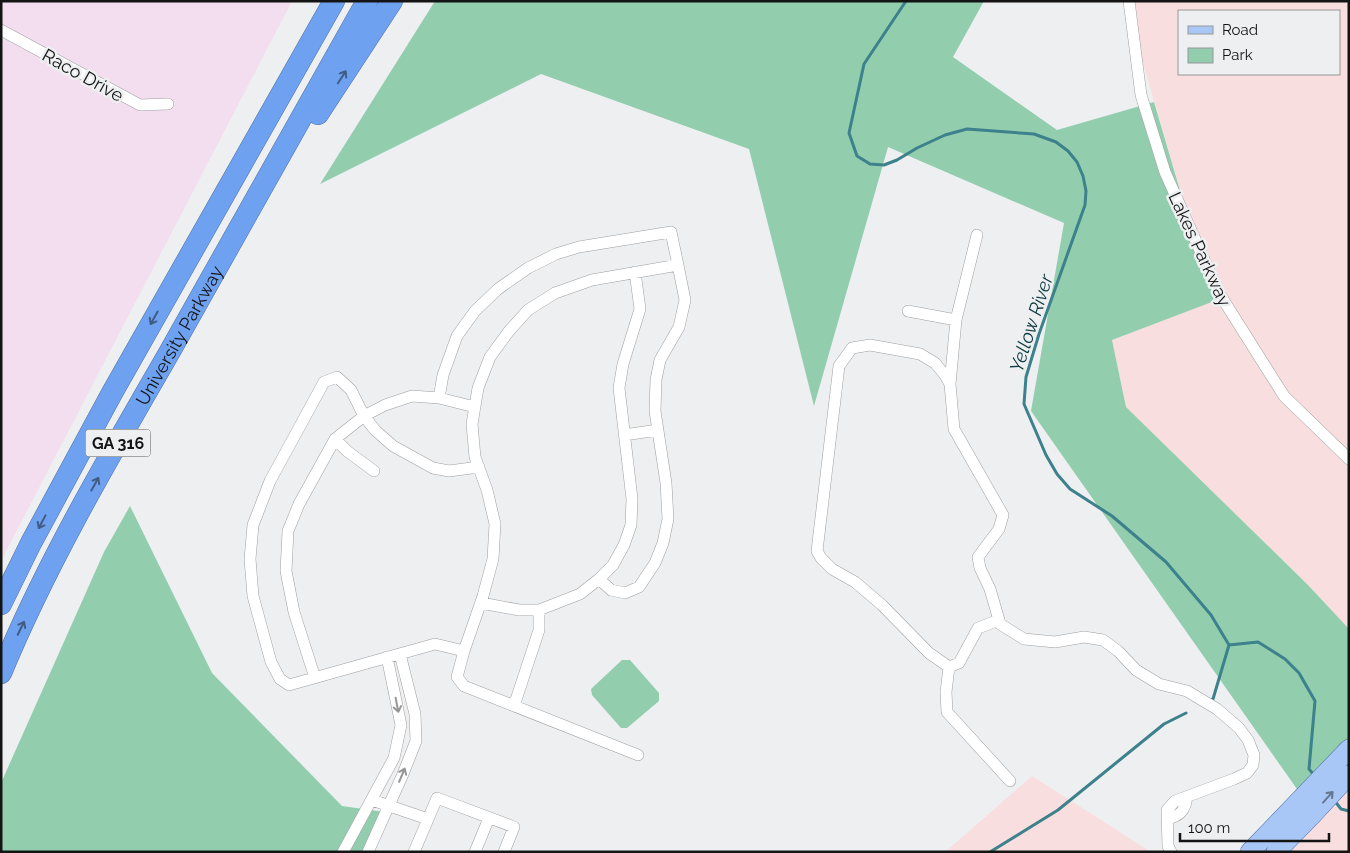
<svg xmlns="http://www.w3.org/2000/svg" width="1350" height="853" font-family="Raleway,sans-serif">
<rect width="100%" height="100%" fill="#eeeff1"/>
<!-- commercial -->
<path fill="#f9dedf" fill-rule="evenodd" d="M1125 1H1349V629L1308 585 1126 407 1112 340 1224 297 1199 255ZM1179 11H1339V74H1179Z
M1349 754V852H1257Z
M1032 776 1151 852H945Z"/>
<!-- industrial -->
<path fill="#f2deee" d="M1 1H292L1 561Z"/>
<!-- green -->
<path fill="#92ceae" d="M435 1H984L953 57 1057 130 1154 102 1199 255 1225 297 1112 340 1126 407 1308 585 1349 629V754L1304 799 1031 411 1064 223 888 147 814 406 749 149 541 74 320 184Z
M130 506 212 673 342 806 385 812 370 852H1V783L104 552Z
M622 660H630L659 693V701L627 728H621L592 695 591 689Z"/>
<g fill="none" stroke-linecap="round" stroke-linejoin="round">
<!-- stream -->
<path stroke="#3c818b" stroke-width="3" d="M906 1 864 64 849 133 857 156 870 164 884 165 897 160 917 148 945 135 967 129 1034 134 1056 142 1068 151 1077 162 1083 176 1086 191 1085 205 1039 334 1026 377 1024 404 1046 455 1057 474 1070 489 1112 516 1166 562 1211 615 1229 645
M1229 645 1258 642 1285 659 1299 673 1315 701 1309 769 1314 775
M1210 700 1213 699 1229 645
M1334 800 1341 809 1349 811
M990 852 1058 810 1164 724 1186 713"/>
<defs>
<path id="street" d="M1129 1 1141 95 1165 172 1219 293 1284 396 1349 459
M1 30 140 105 168 104
M908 311 956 320
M870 345 920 354 935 363 945 375 950 384 954 429 1003 515 999 529 978 557 980 568 990 589 999 620 978 628 959 663 949 667 929 653 882 605 855 582 832 569 821 558 817 551 839 366 852 348Z
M950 384 956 320 977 235
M439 398 412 396 385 405 364 416 375 430 393 446 433 468 449 471 479 467
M475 407 439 398 443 375 457 336 475 311 498 289 528 268 556 254 579 247 671 232 678 265
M624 435 658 430
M335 439 347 451 374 471
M599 579 613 565 624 545 631 525 632 499 619 388 623 364 640 309 635 272
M999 620 1000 624 1024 639 1055 642 1084 637 1103 640 1118 651 1136 670 1159 684 1187 691 1217 709 1239 728 1248 740 1254 755 1253 765 1247 773 1234 779 1175 801 1167 810 1168 846 1171 852
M464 651 457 677 464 686 638 755
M949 667 946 692 947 712 1010 781
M315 678 294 612 286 571 288 531 299 504 335 439 364 416 351 390 337 377 324 382 270 481 253 525 250 559 253 596 271 662 280 679 289 685 435 644 464 651 483 596 493 559 495 524 487 490 475 457 472 424 478 388 490 357 509 331 528 310 555 293 592 280 678 265 685 300 679 327 660 360 656 380 655 411 666 483 668 519 663 543 655 563 639 587 625 593 611 590 599 579 580 594 539 610H519L481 603
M514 706 539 630V610
M372 800 428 819
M1167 819C1180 816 1185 811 1187 797
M343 852 394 758 401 725 387 657
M368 852 403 774 416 741 415 714 400 654
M414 852 437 798 514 827 504 852
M475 852 489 818"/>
<path id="primary" d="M1250 852 1349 749
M1276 852 1313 814 1349 775"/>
<g id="highway">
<path d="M318 114 392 1"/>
<path d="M1 604 31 543 112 393 334 1"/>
<path id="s1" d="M1 673C47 562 109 457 169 353 235 236 301 119 367 1"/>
</g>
</defs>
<!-- street casing -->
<use href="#street" stroke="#9e9fa1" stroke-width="12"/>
<!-- primary casing -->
<use href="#primary" stroke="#4e70a4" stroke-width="20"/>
<!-- highway casing -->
<use href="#highway" stroke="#4e70a4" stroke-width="22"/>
<!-- street -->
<use href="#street" stroke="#fff" stroke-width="11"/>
<!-- primary -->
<use href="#primary" stroke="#a8c7f7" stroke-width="19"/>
<!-- highway -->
<use href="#highway" stroke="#6ea2f1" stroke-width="21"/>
</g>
<!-- one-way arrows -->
<defs><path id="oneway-shaft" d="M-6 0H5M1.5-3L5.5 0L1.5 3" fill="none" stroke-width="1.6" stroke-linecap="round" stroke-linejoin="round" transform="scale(1.25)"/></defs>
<g stroke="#415b83">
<use href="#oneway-shaft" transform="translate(342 77) rotate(-57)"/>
<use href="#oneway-shaft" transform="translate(154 318) rotate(119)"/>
<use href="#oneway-shaft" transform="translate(95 484) rotate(-61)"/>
<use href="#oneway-shaft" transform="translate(42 522) rotate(118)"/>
<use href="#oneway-shaft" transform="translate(21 628) rotate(-64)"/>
</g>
<g stroke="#959596">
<use href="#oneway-shaft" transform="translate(397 705) rotate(79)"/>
<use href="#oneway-shaft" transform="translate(402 775) rotate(-67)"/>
</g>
<use stroke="#657691" href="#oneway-shaft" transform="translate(1328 797) rotate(-48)"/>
<g text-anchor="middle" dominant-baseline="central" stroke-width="5" stroke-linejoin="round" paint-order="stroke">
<!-- shield labels -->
<rect fill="#eeeff1" stroke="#555657" stroke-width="1" x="85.5" y="429.5" width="65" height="27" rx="4"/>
<g font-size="16" font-weight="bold" fill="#141415">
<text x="118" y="443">GA 316</text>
</g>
<!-- street labels -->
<g font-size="18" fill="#141415" stroke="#eeeff1">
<text transform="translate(83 75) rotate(29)">Raco Drive</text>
<text transform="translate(1200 249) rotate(65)">Lakes Parkway</text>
<text stroke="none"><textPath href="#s1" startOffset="382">University Parkway</textPath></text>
</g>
<!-- water labels -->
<g font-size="19" font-style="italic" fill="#0d3c42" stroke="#eeeff1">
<text transform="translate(1031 323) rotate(-72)">Yellow River</text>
</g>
</g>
<!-- border -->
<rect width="1350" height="853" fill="none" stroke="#141415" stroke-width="5"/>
<!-- legend -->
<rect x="1178" y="10" width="162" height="65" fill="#eeeff1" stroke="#979799"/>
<rect x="1188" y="26" width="25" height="8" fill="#a8c7f7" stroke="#979799"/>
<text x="1222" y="35" font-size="15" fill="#141415">Road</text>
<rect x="1188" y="48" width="25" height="15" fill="#92ceae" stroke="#979799"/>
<text x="1222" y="60" font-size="15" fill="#141415">Park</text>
<!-- scale -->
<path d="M1180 833v8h149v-8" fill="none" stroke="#141415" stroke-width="2.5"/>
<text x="1188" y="833" font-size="15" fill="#141415" stroke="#eeeff1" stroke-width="4" paint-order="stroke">100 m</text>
</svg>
